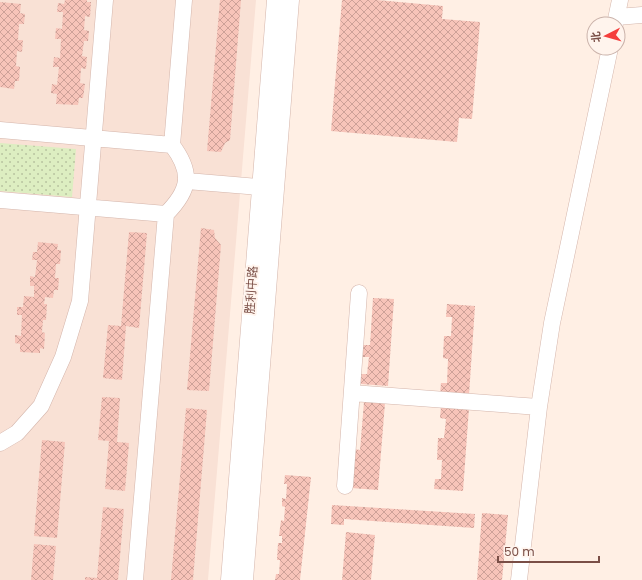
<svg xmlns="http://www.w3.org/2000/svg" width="642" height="580" font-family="Poppins,'Noto Sans SC',sans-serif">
<defs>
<pattern id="grass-dots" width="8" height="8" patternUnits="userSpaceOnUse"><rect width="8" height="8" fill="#ddeec1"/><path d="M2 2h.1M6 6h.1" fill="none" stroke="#b8c39f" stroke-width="1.8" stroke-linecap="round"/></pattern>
<pattern id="building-cross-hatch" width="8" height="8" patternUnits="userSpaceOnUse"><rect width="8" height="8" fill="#f7c4b9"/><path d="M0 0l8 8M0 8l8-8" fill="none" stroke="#cda198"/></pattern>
</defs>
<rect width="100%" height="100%" fill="#ffefe4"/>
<!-- residential -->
<path fill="#f9e1d5" d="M0 0H256L208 580H0Z"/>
<!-- grass -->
<path fill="url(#grass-dots)" d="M0 143 76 149 72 197 0 191Z"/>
<!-- building -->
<path fill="url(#building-cross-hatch)" d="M65 0H87V2H91L90 17 85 16 84 30 89 31 88 41H84L82 56 87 57 86 69 81 68 80 83 85 84 83 98H79L78 105 56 104 57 94 51 93 52 84 57 85 59 67H53L54 57 60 58 61 39H55L56 28 62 29 63 12H57L58 3 64 4Z
M220 0H241L230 140 225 143 221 152 207 151Z
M342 0H377L443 6 442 19 480 22 472 119 459 118 457 142 331 131Z
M0 2 21 4 20 13 25 14 24 24H19L18 40H23L22 52 17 51 16 66 20 67 19 81H15L14 89 0 87Z
M201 228 214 230 215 238 221 245 209 391 187 390Z
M129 232 147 233 139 328 126 326 122 380 103 378 108 325 121 326Z
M38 242 58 244 57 250H61L60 264H56L55 278H59L58 290H54L53 298 45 297 44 304H47L46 320H43L42 332 45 333 44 349 40 348V353L20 352V344L15 343V335L21 336 22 315H17V307H23L24 296 34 297V286H30V276L35 277 37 260H32L33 252H37Z
M373 298 394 299 388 386 361 384V374H367L369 357H362L363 345H370Z
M447 304 475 306 469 395 440 393 441 383H447L448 359 443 358 444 336H451L452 317H446Z
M102 397 120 398 117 442 129 443 125 491 105 489 109 441 98 440Z
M364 402 385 403 378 490 351 488 355 461H353L354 449 360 450Z
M441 406 469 408 463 491 434 489 435 479H441L442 460H437L438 438H444L446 419 440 418Z
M186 408 207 410 193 580H171Z
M42 440 65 442 57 538 34 536Z
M285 475 311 477 300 580H275L276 574H279L280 560H277L278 543H282V536H279L281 520 284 521 285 507 282 506V498L286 499 287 484H284Z
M332 505 475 514 474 528 344 519V525L331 524Z
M103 507 124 509 118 580H85V577L97 578Z
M482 513 508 515 502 580H477Z
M346 532 375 535 371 580H342Z
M34 544 56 546 53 580H31Z"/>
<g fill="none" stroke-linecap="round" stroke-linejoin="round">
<defs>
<path id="minor" d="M617 17 642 15
M615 24 620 0
M0 130 172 145
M187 181 259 187
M0 200 166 214
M352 393 539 407
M0 443 17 433 41 406 63 357 80 301 105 0
M345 486 359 293
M135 580 166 214C190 190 193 173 172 145L184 0
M229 580 275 0
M245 580 291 0
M519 580 539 407 552 323 610 48"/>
</defs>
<!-- minor casing -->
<use href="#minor" stroke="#d4b5ab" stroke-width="17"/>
<!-- minor -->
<use href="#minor" stroke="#fff" stroke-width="16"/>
</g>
<g text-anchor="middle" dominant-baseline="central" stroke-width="4" stroke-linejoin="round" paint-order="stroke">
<!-- street labels -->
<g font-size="12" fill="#7a4e46" stroke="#fff4ed">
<text transform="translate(251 290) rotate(-86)">胜利中路</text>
</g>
</g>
<!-- north arrow -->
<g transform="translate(606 36) rotate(264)"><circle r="19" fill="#fff4ed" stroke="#cab2aa"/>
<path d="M0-3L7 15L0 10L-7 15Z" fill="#f53e3c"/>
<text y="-6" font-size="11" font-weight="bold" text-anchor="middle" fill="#7a4e46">北</text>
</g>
<!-- scale -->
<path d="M498 556v6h101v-6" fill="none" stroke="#7a4e46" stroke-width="2"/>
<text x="504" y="556" font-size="12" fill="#7a4e46" stroke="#fff4ed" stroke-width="3" paint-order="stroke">50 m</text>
</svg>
